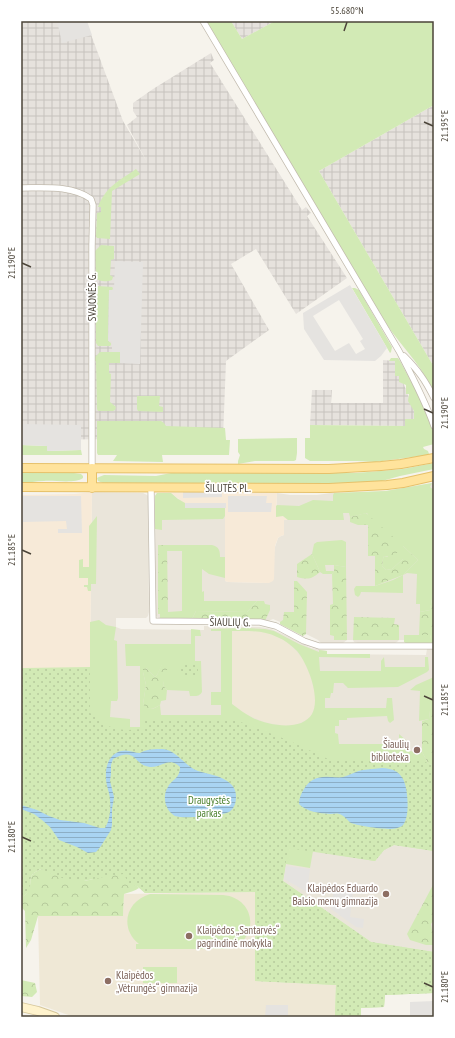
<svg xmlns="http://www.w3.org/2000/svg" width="455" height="1038" font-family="'PT Sans Narrow',sans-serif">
<defs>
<pattern id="industrial-grid" width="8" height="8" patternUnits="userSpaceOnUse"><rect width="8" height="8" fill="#e6e2dd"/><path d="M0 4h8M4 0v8" fill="none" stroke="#c7c3be"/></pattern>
<pattern id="forest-crowns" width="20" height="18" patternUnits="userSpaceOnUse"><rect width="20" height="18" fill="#d2eab5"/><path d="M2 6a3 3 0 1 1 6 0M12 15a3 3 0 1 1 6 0" fill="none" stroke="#b6ca9c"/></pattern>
<pattern id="park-dots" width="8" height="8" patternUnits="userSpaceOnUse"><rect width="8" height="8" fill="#d2eab5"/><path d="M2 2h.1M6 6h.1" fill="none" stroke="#b6ca9c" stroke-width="1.8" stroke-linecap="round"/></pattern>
<pattern id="water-rules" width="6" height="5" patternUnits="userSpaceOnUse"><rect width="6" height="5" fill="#a9d4f2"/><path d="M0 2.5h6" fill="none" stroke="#8caec5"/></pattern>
</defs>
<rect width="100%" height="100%" fill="#f6f3ec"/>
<!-- residential -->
<path fill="#eae5da" d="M434 483V643H405L404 640H399L397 642 395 643H358L354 642 353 640H347L343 643H321L318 640 306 634 303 636 282 625 280 624V622L273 619 268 621 159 618 156 616 155 496 157 493H171L178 499 225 508V581L228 582 269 583 275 547 278 538 281 536 284 535V520H287L276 517 277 493 290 495H317L331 493 368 492 386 491Z
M92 492 143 493 147 495 148 496 149 612 148 616 146 618H116V627L121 629 204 630V626L260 627 271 629 290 637 303 644 311 648 327 651V654L426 655 427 649H434V766L419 759 143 729 112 728 90 668Z
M394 845 434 851V952L371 942 283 881 288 847 384 850Z"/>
<!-- commercial -->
<path fill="#f7ead8" d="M92 492 90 668H21V495L75 494Z
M222 492 277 493 276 516H283L288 520H284V535L281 536 278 538 275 546 274 579 273 581 269 583 228 582 225 581V509L184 503 171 493Z"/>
<!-- industrial -->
<path fill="url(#industrial-grid)" d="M21 21H86L123 121 147 162 127 125 137 117 133 111V103L153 89 211 53 214 60 210 63 302 210 306 207 311 213 307 216 347 278 296 314 256 249 231 264 269 330 226 361 223 438 21 440Z
M231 21H275L242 39Z
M434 105V367L319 171Z
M383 360 395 361 414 411V419L405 426 310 425 312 390H332L331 403H383Z"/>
<!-- education -->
<path fill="#efe8d6" d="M232 631H258L268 633 278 637 288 643 297 652 304 661 311 677 315 693V706L312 715 305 721 295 725 283 726 264 722 245 714 232 704Z
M256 892 255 981 336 985 335 1017H74L40 1005 38 916H123L124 894Z"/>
<!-- grass -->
<path fill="#d2eab5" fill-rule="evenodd" d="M206 21H231L242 39 275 21H434V105L319 171 434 367V392C428 381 422 370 414 360 405 348 395 337 387 325Z
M136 169 140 174 112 191 110 239 97 238 96 236 97 213 101 212V207H98C106 186 119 181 136 169Z
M101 245 114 246V259L111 260 110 275 113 277 112 280C107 282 99 282 96 278L95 251Z
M98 286 112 287 113 288 112 291H109L108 341 111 343V345L110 346H98L96 343V290Z
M352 288H355L359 290 392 347 391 352 390 353Z
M100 352H120V363H109V373L111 374 110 402 116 407 115 410 113 411H98L97 409 96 361H95V357Z
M391 358H398L400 361 422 402 433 431 434 444 423 447 424 449 428 451 429 454 428 455 375 462 357 461H310L305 458V438H310V425L405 426V419H414V411L408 401 409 394H406V385L399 382V376H395V361H389Z
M137 396H160L159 406 163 407V412L138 411 137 409Z
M97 421H161L164 423 166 426 225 428 226 440H230L229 455H162L163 462 113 461 117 455H98L97 453Z
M297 438V453L296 460 294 461H255L238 464V461L240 455 238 452V439Z
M21 445 47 446 48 451 81 450 82 455H21Z
M434 463V469L400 476 382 481 350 483H103L98 481 97 478 99 477 104 475 156 476 171 473H356L403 469Z
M21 473H74L81 474 83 476V478C75 484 54 480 44 481 36 481 29 483 21 483Z
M432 483 430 487 434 490V593H433L430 610 420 612V604H416L417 574 407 573 403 575V593L361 592 360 595 358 597 355 595 354 589 356 586H375L393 580 403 575 418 560 403 546V559L392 569 386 570 382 566 383 559 384 556 388 557 367 513 350 517 349 513H343L344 520H288L283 516 276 517V506L277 505 299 506 313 500 333 501V495L334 493 386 491Z
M157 493H171L178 499 185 503V508H225V516L223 519 162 520V530L155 529V496Z
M97 516 96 584H91V591H88L87 587H84V585H88V578H79V560L83 559V567H89V526Z
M342 540 346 542V567L334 565H325L326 571H334L332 574H323L320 572 312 554 314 544 317 542Z
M167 545H212C219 547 220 550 220 557H225V578L209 574 202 569V592L204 591V601H257L247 612 196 611 192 619 160 618V614H168V612L182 611V551H167Z
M99 620 106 625 116 627 114 640 117 641 118 698 117 701H111L110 717 130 719V727H140V666H126L125 644H191V629L200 630 201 636H195V661H201L202 692C199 697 195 696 190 696L189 691 167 690 163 685 164 680 162 665 157 675 155 677 146 668 143 672 146 685 143 704C151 711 151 710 160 705L161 715H221V705H211V692H221V631H211V629L245 628 265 629 274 631 299 644 319 652V650L327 651V654H370V658L319 657 320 671H381V661L384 657 385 667H425V657H428L429 670 427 672 398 687 348 688 343 683H334L333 693H331L330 698H325V708H386L387 698H392L394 720 390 723 388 721 387 716 347 718V720H339V726H335V733L338 734 339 744H399V734L407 741V751L422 752 428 763 434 766V851L394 845 384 850 375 861 313 851 310 868 286 864 283 881 371 942 434 952V993L385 995 384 1007 361 1008V1017H335L336 985 255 981V892L145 893 137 886 51 873 21 898 141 735 21 708 25 668 90 667V622ZM232 631C247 631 263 630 277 637 285 640 291 645 297 651 308 664 321 698 312 714 301 732 268 725 253 718 245 714 239 709 232 704Z
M404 635H430L431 639H434V643H406L404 642Z
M434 677 429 719 419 721 420 691 410 690 416 685Z
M150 894 223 895C257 898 260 941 228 949H136V944H139C119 928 126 901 150 894Z
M143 967H177V983H143Z"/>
<!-- forest -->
<path fill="url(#forest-crowns)" d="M366 513 398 541C398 548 399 553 394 557L384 556 383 559 382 566 386 570 392 569 403 559V546L418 560 403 575 375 586V556H368V525H358L350 522V517Z
M158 545H167L168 614H158Z
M312 554 320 572C312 579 308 580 297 577V564Z
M334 565 346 567 347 640H334V636L330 635V605L333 604 332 574 334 571Z
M294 581H297L307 592 306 634 303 636 282 625 280 624V622L283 620 284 612H294Z
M433 593H434V639H431L430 635H419L420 612 430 610Z
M257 601H264L265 604 270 605V610L265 621 192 619 196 611 247 612Z
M354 617 395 618 394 624 399 625V640H353Z
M162 664 168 666 163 685 167 690 166 700 161 701 160 705C153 709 148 712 143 704L146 685 143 672V669L146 668 155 677 157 675Z
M433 681H434V766L428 763 422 752V721L429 719Z
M41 869 51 873 84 881 108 876 124 874 128 883 137 886 139 888C135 891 129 892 124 894L123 916H38L31 940 26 948 25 911 21 907V898C23 896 27 894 28 891 34 880 25 876 41 869Z
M434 883V920L431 924 432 930 434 933V944L433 945H426L410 940 407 934Z
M21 980 35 983 37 992 32 997 21 996Z"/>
<!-- park -->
<path fill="url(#park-dots)" d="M179 664H198V675H179Z
M21 668H90V713C97 718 103 724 111 727 120 731 133 730 143 729L144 720 233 719 290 741 328 759H419L434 766V851L394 845 384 850 375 861 288 848 283 881 371 942 434 952V993L385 995 384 1007 361 1008V1017H335L336 985 255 981V892L145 893 137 886 128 883 124 874 108 876 84 881H73L62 878 41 869C25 876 34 880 28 891 27 894 23 896 21 898Z"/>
<!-- parking -->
<path fill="#e5e3e0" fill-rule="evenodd" d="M57 21H87L92 35 62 43Z
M115 261 143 262 140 364 120 363V352H112V341H108L109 290H114Z
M350 285 387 348 381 356 375 361 324 360 304 329 303 313ZM339 300 363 339 360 341 365 349 356 354 349 343 335 351 313 316Z
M21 424 81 425V450L47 451V446L21 445Z
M183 492H222V497L183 498Z
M21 496H81L82 533H58V529H67L66 521 23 522V529H21Z
M228 496H267L266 503H272L271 512H228Z
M185 503H226V508H185Z
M286 866 310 869 307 892 284 879Z
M334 889 353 891 350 917 364 919 363 928 356 927 331 909Z
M434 1001V1017H410V1002Z
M266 1005H288V1017H265Z"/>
<!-- water -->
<path fill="url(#water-rules)" d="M163 749C178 751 183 765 198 771 208 774 218 775 227 781 232 784 236 789 236 796 236 802 235 808 229 812 222 816 183 819 175 816 172 814 168 811 167 807 164 802 164 792 168 787 172 779 180 779 180 767 169 756 162 768 150 767 133 765 137 746 113 759L111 765V774L110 781 114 797 112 809V825L111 830 101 846 96 852 88 853 77 847 59 840 50 827 42 820 34 814 21 809V805L37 810 49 816 60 820 84 823 100 828H105C110 820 111 809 110 800 110 793 106 786 106 778 105 767 109 754 121 751 128 749 134 753 140 753 146 749 155 749 163 749Z
M382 768C387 768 392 769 397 772 401 775 404 780 405 784 408 794 410 819 402 826 399 828 394 829 391 829 382 829 359 826 351 823 347 820 344 815 339 814 337 813 333 814 330 814 319 813 307 812 299 804 299 798 301 794 304 789 310 779 319 776 330 777 335 777 338 778 343 777 350 775 356 771 363 770 369 769 376 769 382 768Z"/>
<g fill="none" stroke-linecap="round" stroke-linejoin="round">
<defs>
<path id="street" d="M203 21 399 351C412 376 425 400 434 426
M21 188C44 188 71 185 91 199L93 205 92 246V468
M404 356C418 370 425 380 434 398
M151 488 153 621 260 622 276 626 304 641 319 646H434"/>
<path id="secondary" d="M21 1007 38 1011 55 1017"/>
<path id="primary" d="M21 468 329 469 381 466 401 464 434 458
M92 468V488
M21 487 329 488 387 485 403 483 434 476"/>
</defs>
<!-- street casing -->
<use href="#street" stroke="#c2bbae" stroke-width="7"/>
<!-- secondary casing -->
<use href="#secondary" stroke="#d6c79b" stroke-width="10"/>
<!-- primary casing -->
<use href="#primary" stroke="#e6c16a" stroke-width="10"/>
<!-- street -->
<use href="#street" stroke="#fff" stroke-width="5.5"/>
<!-- secondary -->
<use href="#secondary" stroke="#fff3cd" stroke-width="8"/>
<!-- primary -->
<use href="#primary" stroke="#ffe39c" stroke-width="8"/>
</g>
<!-- ticks -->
<path fill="none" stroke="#4b4439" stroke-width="1.5" d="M344 31 347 22M424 122 433 126M22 263 31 267M424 409 433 413M22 550 31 554M424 696 433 700M22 837 31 841M424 983 433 987"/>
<!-- markers -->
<g fill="#8d6e63" stroke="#fff" stroke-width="1.5">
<circle cx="417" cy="750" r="4"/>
<circle cx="386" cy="894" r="4"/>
<circle cx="189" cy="936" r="4"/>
<circle cx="108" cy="981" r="4"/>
</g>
<g text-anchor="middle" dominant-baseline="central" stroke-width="3.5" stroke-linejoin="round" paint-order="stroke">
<!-- street labels -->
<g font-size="11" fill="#4b4439" stroke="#fff">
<text transform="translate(92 297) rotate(-90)">SVAJONĖS G.</text>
<text x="228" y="488">ŠILUTĖS PL.</text>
<text transform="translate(230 622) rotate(1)">ŠIAULIŲ G.</text>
</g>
<!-- education labels -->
<g font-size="11" fill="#785e54" stroke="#fff" text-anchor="end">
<text x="409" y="744">Šiaulių<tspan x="409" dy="13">biblioteka</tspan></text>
<text x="378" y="888">Klaipėdos Eduardo<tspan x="378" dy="13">Balsio menų gimnazija</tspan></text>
<text x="197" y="930" text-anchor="start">Klaipėdos „Santarvės“<tspan x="197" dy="13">pagrindinė mokykla</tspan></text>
<text x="116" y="975" text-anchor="start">Klaipėdos<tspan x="116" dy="13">„Vėtrungės“ gimnazija</tspan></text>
</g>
<!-- park labels -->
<g font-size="11" fill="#4a7f2a" stroke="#fff">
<text x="209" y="800">Draugystės<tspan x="209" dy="13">parkas</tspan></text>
</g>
</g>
<!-- border -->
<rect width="455" height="1038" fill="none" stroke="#ffffff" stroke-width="44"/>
<rect x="22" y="22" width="411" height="994" fill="none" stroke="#4b4439" stroke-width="1.5"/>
<g font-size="10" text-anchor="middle" fill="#4b4439">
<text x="347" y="14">55.680°N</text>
<text transform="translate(444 126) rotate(-90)" y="4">21.195°E</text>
<text transform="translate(11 263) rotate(-90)" y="4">21.190°E</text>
<text transform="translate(444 413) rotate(-90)" y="4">21.190°E</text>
<text transform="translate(11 550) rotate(-90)" y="4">21.185°E</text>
<text transform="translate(444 700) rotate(-90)" y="4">21.185°E</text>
<text transform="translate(11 837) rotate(-90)" y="4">21.180°E</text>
<text transform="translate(444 987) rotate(-90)" y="4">21.180°E</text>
</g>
</svg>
